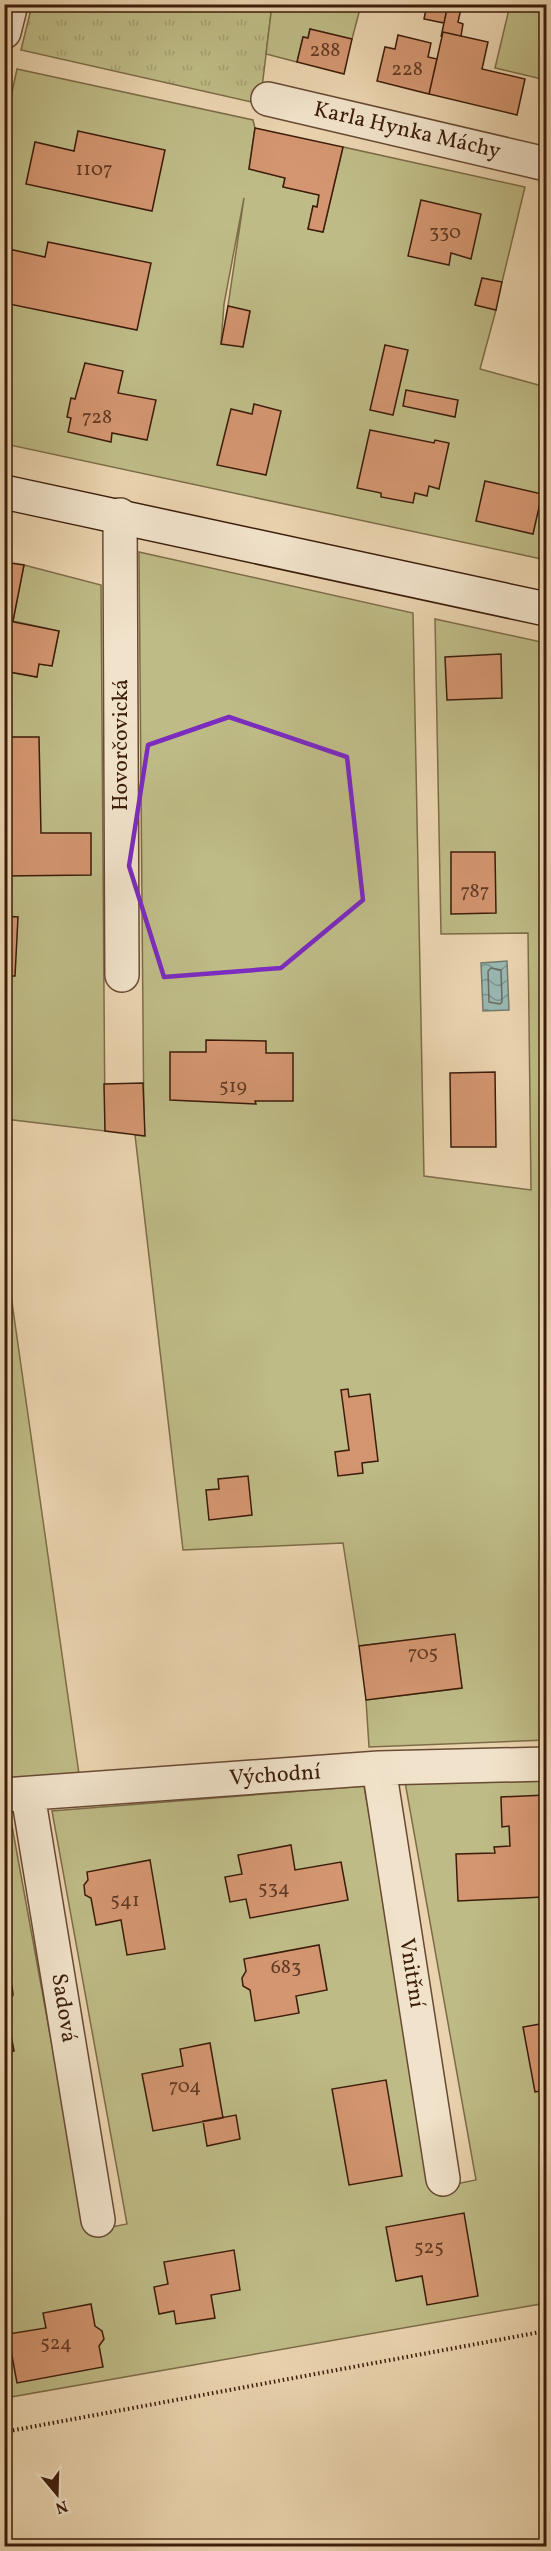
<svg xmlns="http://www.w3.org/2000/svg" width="551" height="2551" font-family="Vollkorn,serif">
<defs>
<pattern id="grass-tufts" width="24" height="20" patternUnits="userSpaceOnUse" patternTransform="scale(1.5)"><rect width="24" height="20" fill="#bebb86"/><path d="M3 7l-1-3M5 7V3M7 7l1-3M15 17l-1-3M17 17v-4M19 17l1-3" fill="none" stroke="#a4a072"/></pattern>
<pattern id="water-waves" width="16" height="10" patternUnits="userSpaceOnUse" patternTransform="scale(1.5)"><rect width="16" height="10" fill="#98b7b1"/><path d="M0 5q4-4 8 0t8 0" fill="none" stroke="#7d948e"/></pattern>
</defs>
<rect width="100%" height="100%" fill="#ead4af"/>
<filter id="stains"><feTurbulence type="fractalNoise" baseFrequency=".00333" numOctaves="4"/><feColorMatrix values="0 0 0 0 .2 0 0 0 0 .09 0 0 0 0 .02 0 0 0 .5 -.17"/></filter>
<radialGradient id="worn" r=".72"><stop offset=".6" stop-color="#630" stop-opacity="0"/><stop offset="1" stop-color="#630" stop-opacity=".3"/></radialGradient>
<!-- grass -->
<path fill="url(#grass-tufts)" stroke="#7d6c48" stroke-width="1.5" d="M32 5H272L260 104 21 50Z"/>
<!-- garden -->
<path fill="#bebb86" stroke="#7d6c48" stroke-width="1.5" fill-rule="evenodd" d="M272 5H361L352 39 310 29 308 38 303 37 297 62 266 54Z
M510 5H546V80L495 68Z
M17 69 253 120 255 128 249 169 285 178 283 187 319 195 317 207 313 206 308 229 323 232 343 147 525 187 502 282 482 278 475 305 496 310 480 369 546 387V560L5 444 4 129ZM244 198 228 306 250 311 243 347 221 343 224 304Z
M139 552 413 613 424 1176 531 1190 528 933 441 934 435 619 546 643V1740L369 1747 366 1700 462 1688 455 1635 359 1646 343 1543 183 1550 135 1135 144 1136Z
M24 565 101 585 105 1131 5 1119V671L36 677 39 664 52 666 59 631 13 621Z
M4 1246 79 1774 4 1780Z
M546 1776V2303L5 2398V1816L10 1815 86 2232 127 2224 52 1811 364 1786 435 2188 476 2180 405 1782Z"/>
<!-- water -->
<path fill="url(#water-waves)" stroke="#73796e" stroke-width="1.5" d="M507 961 509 1010 483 1011 481 963Z"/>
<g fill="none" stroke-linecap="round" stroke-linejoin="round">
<!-- shore -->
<path stroke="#6a6a5e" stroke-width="1.5" d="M491 968 501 970 502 1002 500 1004 489 1002 488 971Z"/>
</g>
<!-- building -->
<path fill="#d39670" stroke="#3c1c0a" stroke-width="1.5" d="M427 4H448L444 23 424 19Z
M448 4H462L458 22 463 24 461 36 443 32 441 37Z
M310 29 352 39 344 74 297 62 303 37 308 38Z
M443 32 488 42 482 69 525 79 517 115 429 94Z
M398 35 431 43 428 57 437 59 429 94 377 81 385 47 395 49Z
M255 128 343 147 323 232 308 229 313 206 317 207 319 195 283 187 285 178 249 169Z
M78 131 165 150 152 211 26 184 35 142 74 151Z
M421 200 481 214 471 259 451 253 449 265 408 256Z
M48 242 151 263 137 330 4 303V248L45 257Z
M482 278 502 282 496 310 475 305Z
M228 306 250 311 243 347 221 344Z
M385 345 408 350 393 415 370 410Z
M85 363 123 371 118 393 156 400 147 440 112 433 111 442 68 432 71 418 67 417 71 398 75 399Z
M406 390 458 400 455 417 403 406Z
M254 404 281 411 266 475 217 465 231 409 252 414Z
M370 430 434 443 435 440 449 443 439 489 429 486 427 496 415 493 413 503 381 497V493L357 488Z
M485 481 542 494 533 534 476 521Z
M4 562 24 565 13 621 4 620Z
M4 620 59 631 52 666 39 664 37 677 4 671Z
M501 654 502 698 447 700 445 657Z
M4 737H39L41 833H91V875L4 876Z
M451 852H495L496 913 451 914Z
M4 916 18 917 15 976H4Z
M206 1040 266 1041V1053H293V1101H255L256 1104 170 1100V1052H206Z
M495 1072 496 1147H451L450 1073Z
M143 1083 145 1136 105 1131 104 1084Z
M348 1389 349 1397 370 1394 378 1461 362 1463 363 1473 338 1476 335 1452 349 1450 341 1390Z
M248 1476 252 1515 209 1520 206 1490 219 1489 218 1479Z
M455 1634 462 1688 366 1700 359 1646Z
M546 1795V1887H542L543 1897 458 1901 456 1854 495 1853 494 1847 510 1846 509 1826 502 1827 501 1797Z
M291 1845 295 1870 341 1862 348 1900 250 1918 246 1899 230 1902 225 1877 242 1874 238 1855Z
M150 1860 165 1949 127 1955 121 1920 96 1925 91 1898 85 1895 84 1885 88 1880 87 1872Z
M319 1945 327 1990 296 1996 299 2013 255 2021 250 1990 243 1986 242 1978 246 1971 244 1959Z
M4 1980 12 1986 13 1995 8 2001 9 2008 6 2009 14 2051 4 2053Z
M546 2023V2090L535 2092 523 2027Z
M210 2043 223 2118 153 2131 142 2074 183 2066 180 2049Z
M386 2080 402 2176 349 2185 332 2089Z
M236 2115 240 2139 207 2146 203 2121Z
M464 2213 478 2296 427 2305 422 2276 396 2281 386 2227Z
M234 2250 240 2290 211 2295 215 2318 176 2324 174 2311 159 2314 154 2287 168 2284 164 2262Z
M91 2304 95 2326 102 2331 104 2339 99 2346 103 2367 17 2383 8 2334 46 2328 43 2313Z"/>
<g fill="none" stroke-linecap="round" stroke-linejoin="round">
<defs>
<path id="street" d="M4 32 11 4
M268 99 546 164
M120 515 122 975
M379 1768 443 2179
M4 1795 379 1768 546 1764
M28 1795 98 2220"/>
<path id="secondary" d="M4 492 546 609"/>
</defs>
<!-- street casing -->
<use href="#street" stroke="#684a33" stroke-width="36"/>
<!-- secondary casing -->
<use href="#secondary" stroke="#3c1c0a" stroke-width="36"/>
<!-- path -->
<path stroke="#3c1c0a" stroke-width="4" stroke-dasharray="1.5 3" stroke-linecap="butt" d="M4 2432 546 2331"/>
<!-- street -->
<use href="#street" stroke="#f1e3cb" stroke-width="33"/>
<!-- secondary -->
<use href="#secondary" stroke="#f1e3cb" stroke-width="33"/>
</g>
<!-- marked area -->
<path fill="none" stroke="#7b2cbf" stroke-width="4.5" stroke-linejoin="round" d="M229 717 347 757 363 900 281 968 164 977 129 866 148 745Z"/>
<g text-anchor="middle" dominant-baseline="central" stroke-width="5" stroke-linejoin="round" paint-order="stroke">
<!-- number labels -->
<g font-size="20" fill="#623a24">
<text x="325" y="51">288</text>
<text x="407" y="70">228</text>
<text x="94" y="170">1107</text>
<text x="445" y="233">330</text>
<text x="97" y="418">728</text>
<text x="475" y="892">787</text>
<text x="233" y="1087">519</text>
<text x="423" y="1654">705</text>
<text x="274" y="1889">534</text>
<text x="125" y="1901">541</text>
<text x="286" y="1968">683</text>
<text x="185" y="2087">704</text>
<text x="429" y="2248">525</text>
<text x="56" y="2344">524</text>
</g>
<!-- street labels -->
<g font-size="22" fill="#3c1c0a" stroke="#f1e3cb">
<text transform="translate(407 131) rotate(13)">Karla Hynka Máchy</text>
<text transform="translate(121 745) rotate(-90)">Hovorčovická</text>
<text transform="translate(275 1776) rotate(-4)">Východní</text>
<text transform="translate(411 1973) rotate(81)">Vnitřní</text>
<text transform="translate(63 2008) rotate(81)">Sadová</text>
</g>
</g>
<!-- margin -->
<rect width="551" height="2551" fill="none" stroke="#ead4af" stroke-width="24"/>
<rect x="6" y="6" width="539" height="2539" fill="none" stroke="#3c1c0a" stroke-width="3"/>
<rect x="12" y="12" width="527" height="2527" fill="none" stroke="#3c1c0a" stroke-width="1.5"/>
<!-- north arrow -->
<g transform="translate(57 2494) rotate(161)" stroke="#f1e3cb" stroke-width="4.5" paint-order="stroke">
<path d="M0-4.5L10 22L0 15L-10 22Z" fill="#3c1c0a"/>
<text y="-9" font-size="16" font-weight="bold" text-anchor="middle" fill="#3c1c0a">N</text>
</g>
<rect width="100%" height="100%" filter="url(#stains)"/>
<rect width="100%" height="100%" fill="url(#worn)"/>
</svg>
